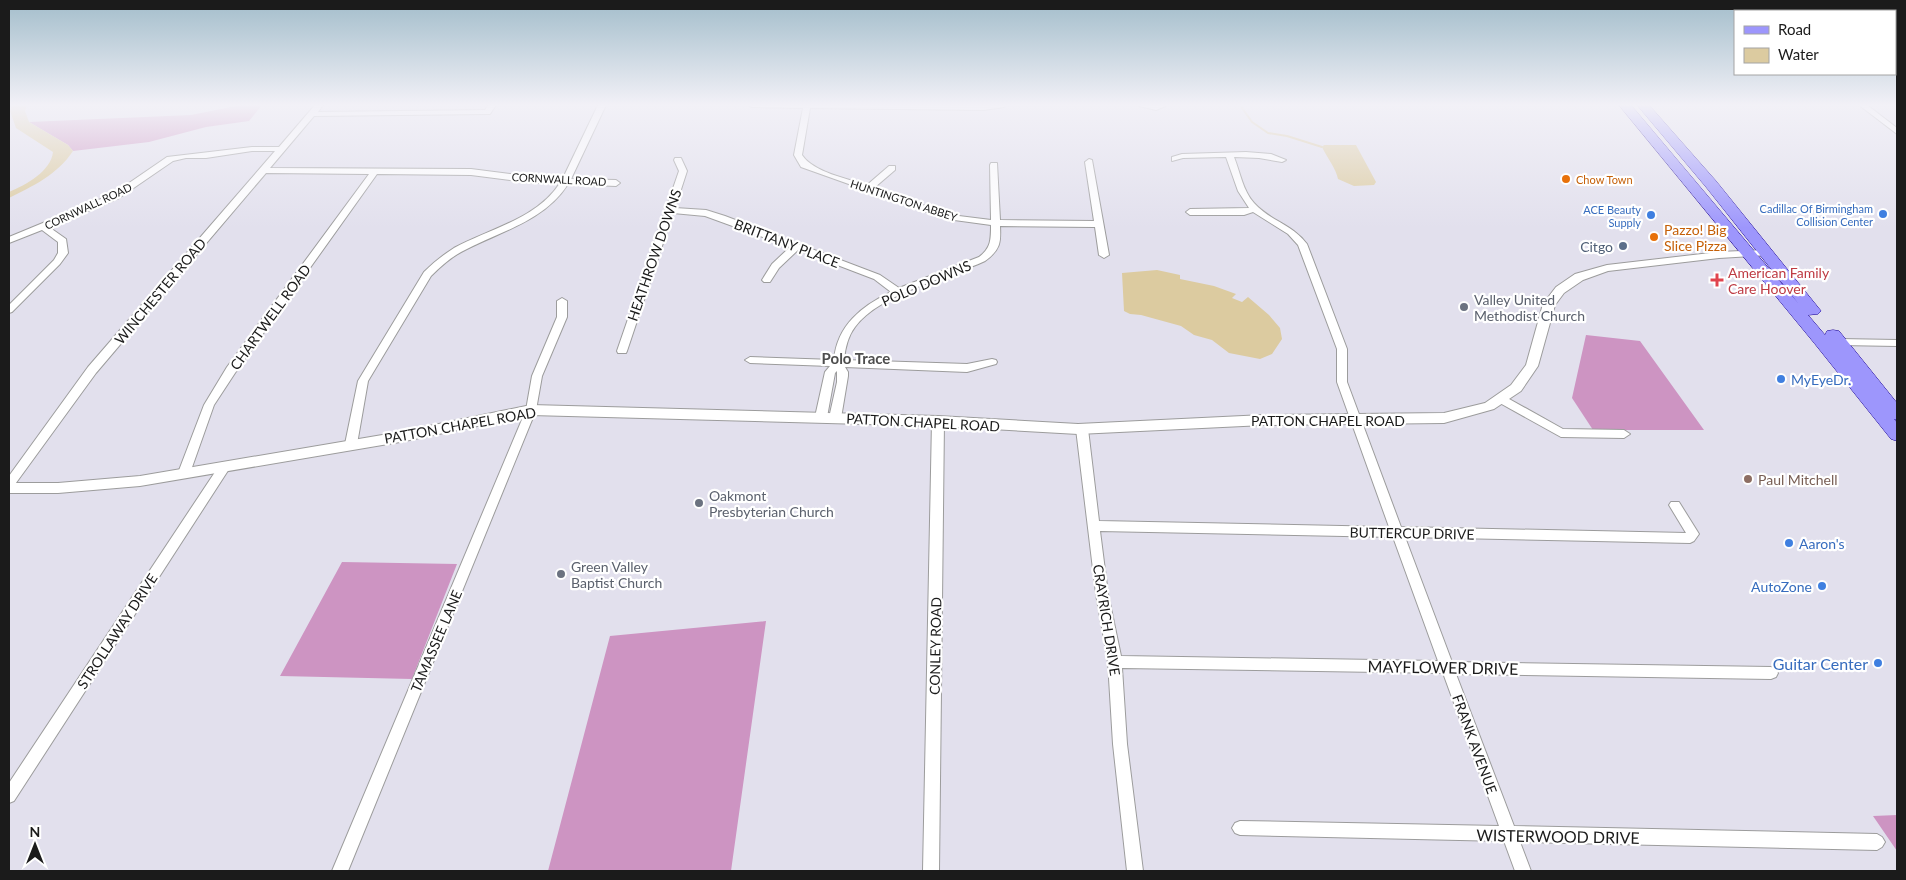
<svg xmlns="http://www.w3.org/2000/svg" width="1906" height="880" font-family="Lato,sans-serif">
<rect width="100%" height="100%" fill="#e2e0ed"/>
<!-- forest -->
<path fill="#cd94c2" d="M241 105H262L249 121 206 127 149 142 73 151 68 145 29 122 191 115Z
M1586 335 1640 341 1704 430H1593L1572 398Z
M342 562 457 564 412 679 280 676Z
M766 621 731 871H548L610 636Z
M1897 815V851L1873 816Z"/>
<!-- water -->
<path fill="#dccba0" d="M13 105H27L25 111 29 122 68 145 73 151C57 175 33 186 9 198V192C26 185 51 171 53 152L16 128 10 111Z
M1324 145H1356L1376 182 1374 185 1354 186 1338 179C1336 168 1327 158 1322 147Z
M1157 270 1180 275V279L1214 286 1236 294 1232 298 1242 302 1248 297 1269 315 1280 328 1282 339 1272 354 1260 359 1229 353 1212 340 1194 335 1181 326 1141 315 1130 314 1124 311 1122 273Z"/>
<g fill="none" stroke-linecap="round" stroke-linejoin="round">
<!-- stream -->
<path stroke="#dccba0" stroke-width="2" d="M1240 105 1252 122 1268 133 1287 136 1322 147"/>
<defs>
<path id="minor" d="M315 105H323L318 112 485 110 488 105H496L490 114H487L314 116 270 168 471 169 534 177 563 178 598 105H606L571 179 616 180 620 183 616 186 568 184C544 222 498 232 461 252 450 258 440 267 431 276L368 381 357 444 351 448 345 444 358 381 424 272C433 263 443 255 454 248 489 229 537 219 560 183H534L471 175 377 174 235 373 214 405 190 473 188 476H180L178 473 204 405 227 367 369 174 266 173 96 373 13 487 9 488V476L88 367 275 151H252L206 158H186L173 161 119 198 49 227 66 239 68 253 60 264 12 312 9 313V305L54 260 58 253V242L42 230 9 243V237L113 194 167 157 252 147H279Z
M748 105H1005L1004 107 984 110 810 108 802 155C813 172 848 179 867 185L889 166H895V170L874 188 951 215 991 220 990 165 991 163H997L1000 220 1094 221 1085 162 1089 159 1092 160 1109 255 1104 258 1099 255 1095 227 1000 226C1001 243 1000 250 985 261 948 278 879 294 855 327 848 336 845 349 844 360L967 364 992 359 996 360 997 362 996 364 967 372 845 367 848 372V376L841 418 835 422 829 418 837 382V371L835 373 827 417 821 421 815 417 825 372 830 366 750 363 745 360 750 357 834 360C837 325 862 306 891 292L874 279 798 250 779 268 770 282H764L762 280 772 264 790 247 705 216 673 213 627 351 626 353H618L617 351 679 171 674 160 675 158H681L687 171 675 208 706 210 725 216 880 275 899 288 979 257C991 248 991 240 991 225L947 219 801 167 794 155 803 108 752 107Z
M1135 105H1168L1156 110Z
M1859 105H1867L1897 128V134Z
M1246 152 1271 154 1286 160 1282 162 1259 158 1234 157C1240 172 1243 191 1254 203 1270 221 1292 224 1307 244L1347 349V382L1401 527 1686 533 1669 505 1671 502H1679L1699 534 1694 541 1690 543 1405 537 1452 662 1771 667 1776 669 1778 673 1776 677 1771 679 1456 674 1514 826 1877 834 1882 837 1885 842 1882 847 1877 850 1520 842 1531 871H1515L1504 841 1240 835 1235 833 1232 828 1235 823 1240 821 1499 826 1443 673 1122 668 1127 744 1143 871H1127L1113 744 1108 662 1096 594 1076 429 1078 426H1086L1088 429 1099 521 1389 527 1337 382V349L1298 245 1288 234 1253 212 1244 215H1190L1186 212 1190 209 1249 208 1238 191 1226 157 1183 158 1172 161V157L1182 154ZM1100 531 1393 537 1438 661 1121 656 1108 594Z
M562 298 567 301V317L542 376 536 410 348 871H332L526 410 532 376 557 317V301Z
M1839 339 1897 340V346L1840 345 1833 347 1828 344 1829 342Z
M1502 395 1563 429 1624 430 1630 434 1624 438 1561 437 1498 402 1497 399Z
M938 417 944 421 939 871H923L932 421Z
M225 462 229 463 231 466 229 469 14 801 9 803V783L221 463Z"/>
<path id="tertiary" d="M1765 250 1769 251 1771 253 1769 255 1719 258 1608 271 1583 280 1564 293 1555 305 1538 366 1521 391 1494 409 1444 423 1264 425 1078 434 938 426 531 415 400 442 140 486 58 493H9V483H58L140 476 400 432 531 405 938 416 1078 424 1264 415 1444 413 1485 403 1511 385 1526 365 1543 304 1556 287 1575 274 1607 265 1719 252Z"/>
<path id="primary" d="M1619 105H1631L1798 303 1706 187 1637 105H1649L1716 181 1821 311 1818 314 1808 315 1825 335 1827 331 1833 330 1839 331 1897 403V420L1894 419 1897 423V441L1891 439 1815 344Z"/>
</defs>
<!-- minor casing -->
<use href="#minor" stroke="#9c9c9c" stroke-width="2"/>
<!-- tertiary casing -->
<use href="#tertiary" stroke="#9c9c9c" stroke-width="2"/>
<!-- primary casing -->
<use href="#primary" stroke="#180092" stroke-width="1"/>
<!-- minor -->
<use href="#minor" fill="#fff" fill-rule="evenodd"/>
<!-- tertiary -->
<use href="#tertiary" fill="#fff" fill-rule="evenodd"/>
<!-- primary -->
<use href="#primary" fill="#9d96fc" fill-rule="evenodd"/>
</g>
<!-- sky -->
<linearGradient id="sky" x2="0" y2="1"><stop stop-color="#a3bdcb"/><stop offset="0.46" stop-color="#f2f1f7"/><stop offset="1" stop-color="#f2f1f7" stop-opacity="0"/></linearGradient>
<rect width="1906" height="228" fill="url(#sky)"/>
<!-- markers -->
<g fill="#e8710a" stroke="#fff" stroke-width="2">
<circle cx="1566" cy="179" r="5"/>
<circle cx="1654" cy="237" r="5"/>
</g>
<g fill="#3f7fe0" stroke="#fff" stroke-width="2">
<circle cx="1883" cy="214" r="5"/>
<circle cx="1651" cy="215" r="5"/>
<circle cx="1781" cy="379" r="5"/>
<circle cx="1789" cy="543" r="5"/>
<circle cx="1822" cy="586" r="5"/>
<circle cx="1878" cy="663" r="5"/>
</g>
<circle fill="#5c6f8a" stroke="#fff" stroke-width="2" cx="1623" cy="246" r="5"/>
<path fill="#e0444e" stroke="#fff" stroke-width="2" d="M1714.5 272.5h5v5h5v5h-5v5h-5v-5h-5v-5h5z"/>
<g fill="#6b7280" stroke="#fff" stroke-width="2">
<circle cx="1464" cy="307" r="5"/>
<circle cx="699" cy="503" r="5"/>
<circle cx="561" cy="574" r="5"/>
</g>
<circle fill="#8d6e63" stroke="#fff" stroke-width="2" cx="1748" cy="479" r="5"/>
<g text-anchor="middle" dominant-baseline="central" stroke-width="4.5" stroke-linejoin="round" paint-order="stroke">
<!-- far-street labels -->
<g font-size="11" fill="#1b1b1b" stroke="#fff">
<text transform="translate(559 179) rotate(3)">CORNWALL ROAD</text>
<text transform="translate(904 200) rotate(18)">HUNTINGTON ABBEY</text>
<text transform="translate(88 206) rotate(-25)">CORNWALL ROAD</text>
</g>
<!-- far-food labels -->
<g font-size="11" fill="#c56008" stroke="#fff" text-anchor="start">
<text x="1576" y="179">Chow Town</text>
</g>
<!-- far-shop labels -->
<g font-size="11" fill="#366cbe" stroke="#fff" text-anchor="end">
<text x="1873" y="208">Cadillac Of Birmingham<tspan x="1873" dy="13">Collision Center</tspan></text>
<text x="1641" y="209">ACE Beauty<tspan x="1641" dy="13">Supply</tspan></text>
</g>
<!-- food labels -->
<g font-size="14" fill="#c56008" stroke="#fff" text-anchor="start">
<text x="1664" y="229">Pazzo! Big<tspan x="1664" dy="16">Slice Pizza</tspan></text>
</g>
<!-- street labels -->
<g font-size="14" fill="#1b1b1b" stroke="#fff">
<text transform="translate(787 243) rotate(21)">BRITTANY PLACE</text>
<text transform="translate(654 255) rotate(-71)">HEATHROW DOWNS</text>
<text transform="translate(926 283) rotate(-23)">POLO DOWNS</text>
<text transform="translate(160 291) rotate(-50)">WINCHESTER ROAD</text>
<text transform="translate(270 317) rotate(-54)">CHARTWELL ROAD</text>
<text x="1328" y="420">PATTON CHAPEL ROAD</text>
<text transform="translate(923 422) rotate(3)">PATTON CHAPEL ROAD</text>
<text transform="translate(460 425) rotate(-10)">PATTON CHAPEL ROAD</text>
<text transform="translate(1412 533) rotate(1)">BUTTERCUP DRIVE</text>
<text transform="translate(1107 620) rotate(81)">CRAYRICH DRIVE</text>
<text transform="translate(117 631) rotate(-57)">STROLLAWAY DRIVE</text>
<text transform="translate(436 641) rotate(-67)">TAMASSEE LANE</text>
<text transform="translate(935 646) rotate(-89)">CONLEY ROAD</text>
<text transform="translate(1475 744) rotate(70)">FRANK AVENUE</text>
</g>
<!-- service labels -->
<g font-size="14" fill="#4e5e75" stroke="#fff" text-anchor="end">
<text x="1613" y="246">Citgo</text>
</g>
<!-- health labels -->
<g font-size="14" fill="#be3a42" stroke="#fff" text-anchor="start">
<text x="1728" y="272">American Family<tspan x="1728" dy="16">Care Hoover</tspan></text>
</g>
<!-- worship labels -->
<g font-size="14" fill="#5b616d" stroke="#fff" text-anchor="start">
<text x="1474" y="299">Valley United<tspan x="1474" dy="16">Methodist Church</tspan></text>
<text x="709" y="495">Oakmont<tspan x="709" dy="16">Presbyterian Church</tspan></text>
<text x="571" y="566">Green Valley<tspan x="571" dy="16">Baptist Church</tspan></text>
</g>
<!-- shop labels -->
<g font-size="14" fill="#366cbe" stroke="#fff" text-anchor="start">
<text x="1791" y="379">MyEyeDr.</text>
<text x="1799" y="543">Aaron's</text>
<text x="1812" y="586" text-anchor="end">AutoZone</text>
</g>
<!-- education labels -->
<g font-size="14" fill="#785e54" stroke="#fff" text-anchor="start">
<text x="1758" y="479">Paul Mitchell</text>
</g>
<!-- neighbourhood labels -->
<g font-size="15" font-weight="bold" fill="#4e4e4e" stroke="#fff">
<text x="856" y="358">Polo Trace</text>
</g>
<!-- near-shop labels -->
<g font-size="16" fill="#366cbe" stroke="#fff" text-anchor="end">
<text x="1868" y="663">Guitar Center</text>
</g>
<!-- near-street labels -->
<g font-size="16" fill="#1b1b1b" stroke="#fff">
<text transform="translate(1443 667) rotate(1)">MAYFLOWER DRIVE</text>
<text transform="translate(1558 836) rotate(1)">WISTERWOOD DRIVE</text>
</g>
</g>
<!-- border -->
<rect width="1906" height="880" fill="none" stroke="#1b1b1b" stroke-width="20"/>
<!-- legend -->
<rect x="1734" y="10" width="162" height="65" fill="#ffffff" stroke="#a4a4a4"/>
<rect x="1744" y="26" width="25" height="8" fill="#9d96fc" stroke="#a4a4a4"/>
<text x="1778" y="35" font-size="15" fill="#1b1b1b">Road</text>
<rect x="1744" y="48" width="25" height="15" fill="#dccba0" stroke="#a4a4a4"/>
<text x="1778" y="60" font-size="15" fill="#1b1b1b">Water</text>
<!-- north arrow -->
<g transform="translate(35 845)" stroke="#ffffff" stroke-width="4" paint-order="stroke">
<path d="M0-4L9 19L0 12L-9 19Z" fill="#1b1b1b"/>
<text y="-8" font-size="14" font-weight="bold" text-anchor="middle" fill="#1b1b1b">N</text>
</g>
</svg>
